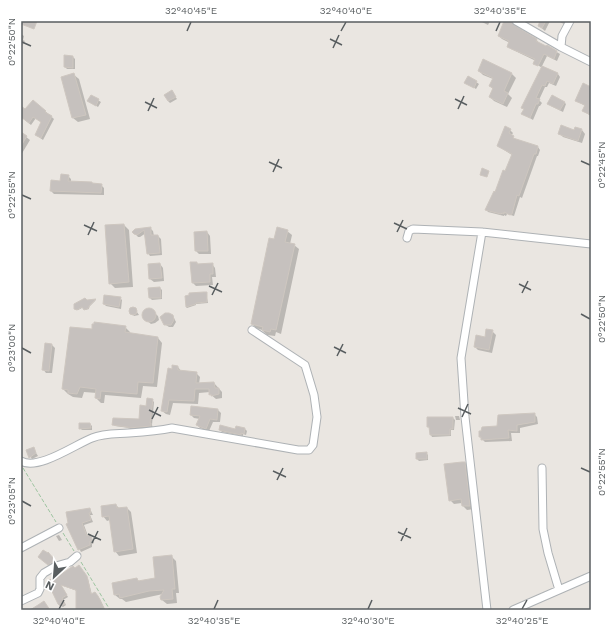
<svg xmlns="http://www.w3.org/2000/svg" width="612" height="631" font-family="'Work Sans',sans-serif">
<rect width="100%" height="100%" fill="#eae6e1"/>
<!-- shadow -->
<path fill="#0003" d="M480 21H490L488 25Z
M505 21 536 39 539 43 547 47V46L560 54 557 61 547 56 542 66 558 74 560 77 556 86 549 83 547 87H545L539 100 542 103 540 106H539L533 120 523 114 542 68 535 63 536 61 511 49 508 46 510 43 502 39 499 36Z
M541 21H550L545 31 539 26Z
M558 21H569L566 25Z
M21 34 24 36 23 40 25 41 22 46 21 45Z
M73 57 75 59V69H67L65 67Z
M484 60 512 74 516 78 508 94 512 98 507 107 494 101 490 97 493 89 490 86 493 79 483 75 479 71Z
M74 75 79 79 90 119 78 122 73 118Z
M469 77 479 84 476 89 466 83Z
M591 88V116L583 111 585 106 577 101Z
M172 92 177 99 170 103 168 101Z
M91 96 101 102 98 107 88 101Z
M564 102 566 104 563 112 551 106Z
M21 108 25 110 45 111 54 119 43 140 36 135 42 123 36 118 31 125 21 117Z
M576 128 582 130 585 134 582 143 563 137 559 133 575 131Z
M510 130 513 133 511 136 515 140 538 147 540 150 538 156H537L522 198 520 197 514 216 507 214 506 216 504 215V216L488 212 486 209 506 172 512 155 498 146Z
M21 133 30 140 21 155Z
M68 176 71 179V182L101 185 104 188V195L54 194 51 191Z
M124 225 129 230 133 287 115 288 110 283Z
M150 228 153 231 154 236H158L161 239 162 255 150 256 148 253 146 233 140 237H138L134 232Z
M287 231 292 235 290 244 294 245 299 249 281 334 276 332 275 336 267 335 262 330 256 328 252 324 275 240Z
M207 232 210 236 211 254H199L196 251Z
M197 263 199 265 212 264 215 268 216 277H212L213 285 196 286 193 283Z
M160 264 163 268 164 281 154 282 150 279Z
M160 288 162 290V299L152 300 150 298Z
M206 293 208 303 196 304V305L187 308 186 307 190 296Z
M120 298 122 300 121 309 106 306 104 304Z
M96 300 89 307V309L85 310 84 307 78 310 74 307 75 305Z
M131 309H135L139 315 134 316 130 311Z
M150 309 158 316 159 320 155 323 151 324 145 319 143 313 146 310Z
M173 316 176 322 173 327H169L166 325Z
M125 327 130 332V334L158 338 162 343 157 387 143 386 141 398 105 395 104 403H101L96 398 97 393 84 392 82 398 73 397 68 394 63 389 93 330Z
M492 331 496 335 492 353 478 350 475 347Z
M52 345 55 348 52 373H46L43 369Z
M178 367 181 371 196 373 200 377 199 384 214 383 222 392V398L216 399 210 394V392L199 393 198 404 173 403 170 415 166 414 162 411 173 370Z
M152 400 154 402 152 425 153 428 131 430 129 428 115 426 113 424 140 420Z
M218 410 221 413 220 422H213L209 431 200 428 197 425 200 419 194 418 191 415Z
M534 414 537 417 538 424 520 428V433H511L512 441 485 442 480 437 498 427Z
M455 416H459L460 420H456Z
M453 418 455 420 454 430H451V436L432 437 431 435 430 428 428 427Z
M90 424 92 426V430H82L80 428Z
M245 429 247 431 246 435 243 434V436L222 432 220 430Z
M33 448 38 456 32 459 27 451Z
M426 453 428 455V460L419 461 417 459Z
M465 463 469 467 474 509 467 510 463 506 462 503 454 504 450 500Z
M116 505 120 509 127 508 131 512 137 553 119 556 115 551 110 520 107 521 103 516Z
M90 509 93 515H90L93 522 84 525 88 536H90L92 538 94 543 92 544V547L81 552 67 525Z
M59 535 62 540 59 541 56 536Z
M48 553 56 562 50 566 40 557Z
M171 556 176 561 179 593H176L177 603 167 604 162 600 163 594 126 602 122 599H120L115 595 113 584 137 579 140 582 156 579Z
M80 568 88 579 92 595 95 593 100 599 105 610H76L77 591 61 585 68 597 63 600 66 605 63 607 61 606 48 582 75 569Z"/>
<!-- building -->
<path fill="#c6c1be" stroke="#cec7c0" d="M21 21H37L34 29 21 24Z
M504 21 511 22 514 25 537 39 536 41 546 46 547 45 557 51 554 59 544 54 538 66 533 64 535 59 507 47 509 41 498 36Z
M540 21H546L542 28 538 26Z
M64 55 73 56V68L64 67Z
M483 59 512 73 504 91 508 93 503 104 489 97 493 88 489 86 493 78 478 71Z
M542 66 558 73 553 84 547 81 545 86 542 85 536 98 540 99 538 104H536L530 118 521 114 524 109 521 108Z
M74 73 86 115 72 118 61 77Z
M468 76 477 81 474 88 464 83Z
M583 83 591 87V115L582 111 585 105 575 101Z
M172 90 176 97 168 101 164 95Z
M91 95 99 99 96 106 87 101Z
M552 95 565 102 560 110 547 104Z
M33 100 46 111 45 112 52 116 41 138 35 135 41 122 33 117 29 123 21 117V106L25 109Z
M561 125 574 130 575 127 582 129 578 141 558 134Z
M505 126 511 129 509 133 514 136 513 138 538 146 536 154H534L519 196 517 195 512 214 510 215 504 212V214L502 213 501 214 485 210 494 191 495 192 503 170 505 171 512 154 497 146Z
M21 132 27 136 21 146Z
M482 168 489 171 487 177 480 175Z
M61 174 69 175 68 181 92 182V183L102 184 101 193 50 191 51 180 60 181Z
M124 224 129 282 109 284 105 225Z
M151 227V235H158L160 253 147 254 144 230 137 235 134 234 132 232 135 229Z
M277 227 288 230 285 242 295 244 276 330 271 329 270 332 262 330 263 327 251 324 269 238 274 239Z
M207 231 208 251H195L194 232Z
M190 262H197V264L213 263V274H210V282L192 283Z
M160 263 162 278 149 279 148 264Z
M160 287 161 298H149L148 288Z
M204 292H207V302L196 303V304L186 307 185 296 189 295V293Z
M104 295 121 297 119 307 103 304Z
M85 298 87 300 96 299 89 306V308L84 310 82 307 77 310 74 309V304Z
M129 311a4 4 0 1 1 8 0a4 4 0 1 1-8 0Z
M142 315a7 7 0 1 1 14 0a7 7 0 1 1-14 0Z
M165 313H169L173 315 174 320 171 325H164L160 317Z
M94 322 126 326 125 332 158 337 153 383 138 382 137 394 101 391 100 399 95 398 96 389 80 387 77 394 68 393V390L62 389 70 327 92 329V324H94Z
M486 329 493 330 489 350 474 347 476 335 485 337Z
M45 343 52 344 49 371 42 370Z
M172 365 178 366V370L197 372 196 383 214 382 215 388H219V394L211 396V394L209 395V389H195L194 401 169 400 167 412 161 411 168 368 172 369Z
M147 398 153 399 150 423H151V426L128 428V427L112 425 113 418 139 419 140 405 146 406Z
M191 406 218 409 217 420 210 419 206 429 196 425 200 416 190 415Z
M535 413V422L517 425V431L508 430 509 438 481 440V437H479V431H481L482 427 497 426 498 415Z
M427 417H453V429H450V435H430L429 427H427Z
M79 423H90L91 428 79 429Z
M220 425 235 429 236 426 245 428 244 434 241 433V435L219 430Z
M34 447 36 453 29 458 26 450Z
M427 452V459H416V453Z
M462 462H465L470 506H462L461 499 449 501 444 464Z
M116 504 117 508 127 507 133 549 114 552 109 516 102 517 101 506Z
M90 508 91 513H89L91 520 82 523 87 536 90 534 92 540 90 541V545L78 550 66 524 68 523 66 512Z
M43 550 48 553V552L54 559 53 562 48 565 38 557Z
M172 555 175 589H172L173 599 161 600 160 597 164 590 149 591 120 598 119 594 114 595 112 583 137 578 138 581 155 578 153 557Z
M79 565 87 576 91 594 95 592 98 596 105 610H76V590L61 585 67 595 62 598 65 604 60 606 58 604 47 581 57 577 73 566 75 568Z
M44 601 50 610H30L38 605Z"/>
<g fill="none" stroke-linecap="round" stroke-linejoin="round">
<defs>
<path id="street" d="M516 21 561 47 591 62
M561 47 562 36 570 21
M482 232 461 358 465 417 487 610
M407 238 409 231 413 229 482 232 591 244
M21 461C38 471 76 444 92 438 104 433 117 434 129 433 144 432 158 431 172 428L298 450H309L313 445 317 417 314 395 305 365 252 330
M542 468 543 529 548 553 559 590
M21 548 59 528
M21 601 38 593 40 589V578L44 573 56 566 70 562 77 556
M513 610 591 576"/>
</defs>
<!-- street casing -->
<use href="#street" stroke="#aeb2b5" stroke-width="9"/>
<!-- path -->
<path stroke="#9dc4a0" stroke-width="1" stroke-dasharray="4 2" stroke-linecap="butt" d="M23 468 56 522
M63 533 74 551
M81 562 110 610"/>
<!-- street -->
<use href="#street" stroke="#fff" stroke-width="7"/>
</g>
<!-- ticks -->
<path fill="none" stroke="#595e60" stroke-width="1.5" d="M187 31 191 22M341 31 346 22M496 31 500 22M330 39 342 45M22 42 31 46M333 48 339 35M455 99 467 105M145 102 157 108M458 109 464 96M148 111 154 98M581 161 590 165M269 162 282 168M273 172 279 159M22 195 31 199M394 223 407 229M84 225 97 231M397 232 403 220M88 235 94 222M519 284 531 290M209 286 222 292M522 293 528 281M212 295 218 283M581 314 590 319M334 347 346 353M22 348 31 353M337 356 343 344M458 408 471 414M149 410 161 416M462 417 468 404M152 419 158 407M581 468 590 472M273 471 286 477M277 480 283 468M22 501 31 506M398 532 411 538M88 534 101 540M401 541 407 528M92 543 98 531M59 609 64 600M214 609 218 600M368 609 372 600M522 609 527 600"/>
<!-- border -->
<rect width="612" height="631" fill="none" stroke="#ffffff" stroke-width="44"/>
<!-- north arrow -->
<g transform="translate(54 577) rotate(206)" stroke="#ffffff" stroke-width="3" paint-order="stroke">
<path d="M0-3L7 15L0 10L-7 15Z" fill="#595e60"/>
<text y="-6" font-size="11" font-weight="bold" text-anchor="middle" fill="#595e60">N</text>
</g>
<rect x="22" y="22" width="568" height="587" fill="none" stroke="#595e60" stroke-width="1.5"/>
<g font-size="10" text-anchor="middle" fill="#595e60">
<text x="191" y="14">32°40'45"E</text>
<text x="346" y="14">32°40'40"E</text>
<text x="500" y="14">32°40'35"E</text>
<text transform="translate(11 42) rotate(-90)" y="4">0°22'50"N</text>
<text transform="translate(601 165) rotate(-90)" y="4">0°22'45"N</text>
<text transform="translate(11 195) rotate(-90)" y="4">0°22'55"N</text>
<text transform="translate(601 319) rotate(-90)" y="4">0°22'50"N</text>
<text transform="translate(11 348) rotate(-90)" y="4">0°23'00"N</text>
<text transform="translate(601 472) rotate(-90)" y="4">0°22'55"N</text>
<text transform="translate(11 501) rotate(-90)" y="4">0°23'05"N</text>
<text x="59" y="624">32°40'40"E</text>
<text x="214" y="624">32°40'35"E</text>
<text x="368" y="624">32°40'30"E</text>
<text x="522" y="624">32°40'25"E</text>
</g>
</svg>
